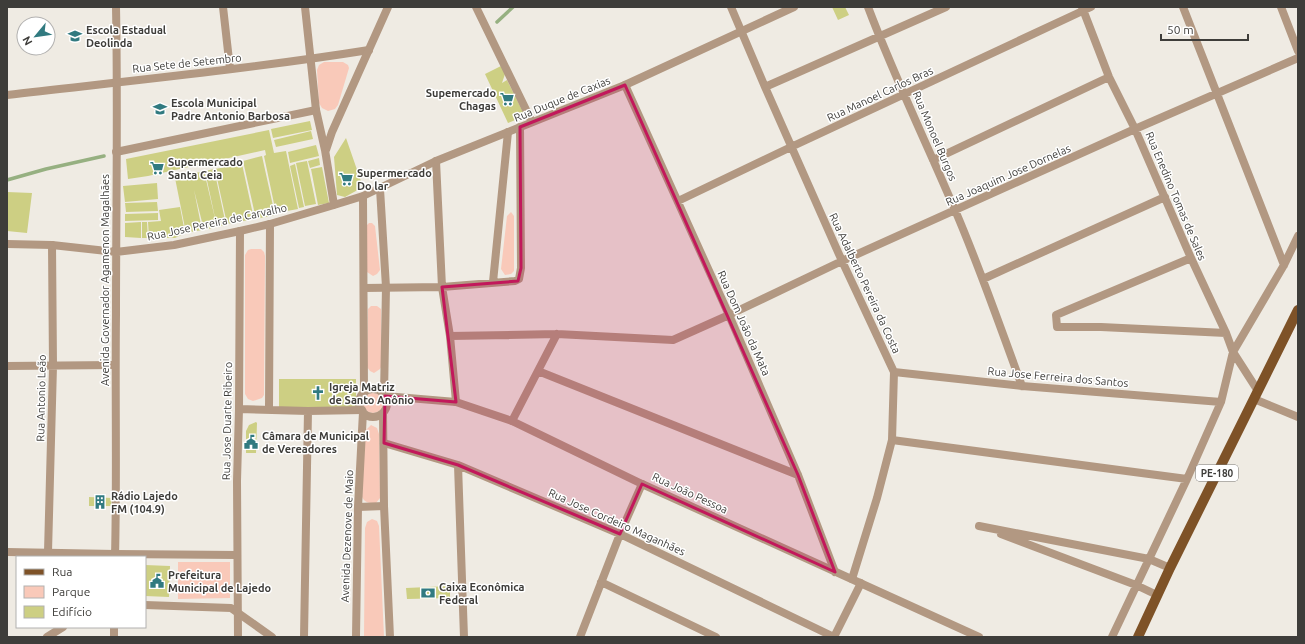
<svg xmlns="http://www.w3.org/2000/svg" width="1305" height="644" font-family="Ubuntu,sans-serif">
<rect width="100%" height="100%" fill="#efebe3"/>
<!-- green -->
<path fill="#f9c9b9" d="M324 62H343L348 65 349 68 338 105 335 109 328 111 322 108 319 103 317 70 319 65Z
M511 212 514 216V271L511 274 505 275 501 269 507 216Z
M369 223H372L375 226 380 270 377 274 373 276 367 272V225Z
M251 249H261L264 252 265 256 264 395 262 398 253 401 248 399 245 394V255L248 250Z
M371 306H377L381 309V367L380 369 374 373 370 371 367 367 368 309Z
M363 403a10 10 0 1 1 20 0a10 10 0 1 1-20 0Z
M371 425 377 428 379 434 380 498 376 503C369 503 365 503 362 497L365 431Z
M372 519 377 521 379 526 384 637H364L365 528 367 522Z
M178 562H230V598L178 599Z"/>
<g fill="none" stroke-linecap="round" stroke-linejoin="round">
<!-- stream -->
<path stroke="#96b081" stroke-width="3.5" d="M497 22 513 7
M7 180 46 169 104 156"/>
</g>
<!-- building -->
<path fill="#cdcf83" d="M832 7H845L849 15 838 20Z
M501 66 505 74 502 83 507 80 525 116 508 123 485 74Z
M310 121 312 130 273 138 271 129Z
M269 130 274 153 286 151 298 209 276 213 264 156 266 155 265 150 148 176 128 179 126 159Z
M311 131 313 139 276 147 274 140Z
M346 138 363 187 345 197 337 195 334 157Z
M316 145 319 156 290 163 288 152Z
M262 156 275 215 256 219 243 161Z
M319 158 320 165 310 168 308 161Z
M307 161 316 204 305 206 296 163Z
M242 164 254 219 227 224 215 169Z
M295 164 304 207 299 208 290 166Z
M322 167 329 203 318 205 311 169Z
M214 169 226 225 217 227 205 171Z
M204 171 217 227 204 230 194 190 202 230 186 233 175 178Z
M157 183 158 199 125 202 123 186Z
M7 192 32 193 27 233 7 231Z
M157 202 158 211 126 212 125 203Z
M180 207 185 233 175 238H149L148 222 161 221 159 210Z
M158 213V220L125 221V214Z
M141 222V238L125 237V223Z
M142 222H147L148 238H142Z
M279 379H356V407H279Z
M256 422 257 423 256 453H246V431L249 425Z
M89 497 112 498 111 506H89Z
M145 565 170 566 169 597 145 596Z
M450 586V598L407 599 406 588Z"/>
<g fill="none" stroke-linecap="round" stroke-linejoin="round">
<!-- minor -->
<path stroke="#b29882" stroke-width="8" d="M223 7 230 69
M476 7 532 122
M731 7 765 87 842 261 894 372 892 440 877 498 852 579
M868 7C894 76 926 142 955 210 980 268 1000 327 1022 386
M1082 7 1109 77 1135 129 1191 258 1226 333 1233 352 1258 391
M1183 7 1284 265
M1281 7 1298 51
M625 85 729 315 798 475 835 572
M765 87 946 7
M7 95C128 81 249 69 369 50
M116 152 316 110
M933 160 1109 77
M436 161 442 287 450 336 456 402
M678 201 791 147 1091 7
M1191 258 1056 315 1057 327H1101L1226 333
M983 279 1165 197
M493 282 508 132
M364 288 442 287 515 281 519 279 521 268 520 127
M450 336 557 334 673 340 729 315 842 261 1135 129 1298 58
M7 366 115 365
M538 371 798 475
M894 372 1022 386 1221 402
M1254 399 1298 417
M239 409 308 411 362 410
M269 410 270 224
M512 421 557 334
M892 440 1187 479
M384 443 458 465 620 534 834 637
M458 465 464 637
M358 507 384 506
M979 526 1149 559 1170 568
M1001 534 1136 585 1157 595
M48 552 53 366 52 245
M115 554 237 555
M601 582 716 637
M238 637 237 481 239 409 240 231
M304 637 308 411
M580 637 620 534 642 484
M834 637 861 583
M1112 637 1187 479 1221 402 1233 352 1284 265 1298 236"/>
<!-- tertiary -->
<path stroke="#b29882" stroke-width="8" d="M305 7 316 110 325 150 334 205
M326 150 332 132 388 7
M380 189 386 287 384 395
M363 196 364 393
M7 244 52 245 116 252 174 245 240 231 270 224 334 205 363 196 436 161 625 85 794 7
M359 403a14 14 0 1 1 28 0a14 14 0 1 1-28 0Z
M385 396 456 402 512 421 642 484 979 637
M383 413 384 506 390 637
M7 552 115 554
M115 557C117 476 115 396 116 315 116 212 118 110 116 7
M145 605 231 608 272 637
M114 627V637
M47 637 63 627
M356 637 358 507 363 412"/>
<!-- primary -->
<path stroke="#7e5227" stroke-width="10" d="M1138 637 1170 568 1298 310"/>
</g>
<!-- marked area -->
<path fill="#c2185b" fill-opacity="0.2" stroke="#c2185b" stroke-width="3" stroke-linejoin="round" d="M625 85 798 475 835 572 642 484 620 534 458 465 384 443 385 396 456 402 442 287 518 281 521 268 520 127Z"/>
<!-- icons -->
<defs>
<symbol id="school-bare" viewBox="-9 -9 18 18"><path d="M0-5L7-2L0 1L-7-2ZM-4 1L0 2.5L4 1V4Q0 6-4 4Z" fill="#317a80" stroke="#fff" stroke-width="2.5" paint-order="stroke"/></symbol>
<symbol id="supermarket-bare" viewBox="-9 -9 18 18"><path d="M-6-5.5h2.5l.6 2H6L4.5 2H-2.5L-4.4-4H-6ZM-1.5 3.2a1.3 1.3 0 1 0 .1 0ZM3 3.2a1.3 1.3 0 1 0 .1 0Z" fill="#317a80" stroke="#fff" stroke-width="2.5" paint-order="stroke"/></symbol>
<symbol id="church-bare" viewBox="-9 -9 18 18"><path d="M-1.2-6h2.4v3.5h3.3v2.4h-3.3V6h-2.4V-.1h-3.3v-2.4h3.3Z" fill="#317a80" stroke="#fff" stroke-width="2.5" paint-order="stroke"/></symbol>
<symbol id="civic-bare" viewBox="-9 -9 18 18"><path d="M-.6-6.5H3V-4.5H.6V-3L4-1V1h2V6H-6V1h2V-1L-.6-3ZM-1.2 2.5V6h2.4V2.5Z" fill="#317a80" stroke="#fff" stroke-width="2.5" paint-order="stroke"/></symbol>
<symbol id="building-bare" viewBox="-9 -9 18 18"><path d="M-4-6H4V6H1V3H-1V6H-4ZM-2.5-4.3h1.7v1.8h-1.7ZM.8-4.3h1.7v1.8H.8ZM-2.5-1h1.7V.8h-1.7ZM.8-1h1.7V.8H.8Z" fill="#317a80" stroke="#fff" stroke-width="2.5" paint-order="stroke"/></symbol>
<symbol id="bank-bare" viewBox="-9 -9 18 18"><path d="M-6-4H6V4H-6ZM0-2.3a2.3 2.3 0 1 0 0 4.6a2.3 2.3 0 1 0 0-4.6Z" fill="#317a80" stroke="#fff" stroke-width="2.5" paint-order="stroke"/></symbol>
</defs>
<g fill-rule="evenodd">
<use href="#school-bare" x="65" y="26" width="20" height="20"/>
<use href="#supermarket-bare" x="497" y="89" width="20" height="20"/>
<use href="#school-bare" x="150" y="99" width="20" height="20"/>
<use href="#supermarket-bare" x="147" y="158" width="20" height="20"/>
<use href="#supermarket-bare" x="336" y="169" width="20" height="20"/>
<use href="#church-bare" x="308" y="383" width="20" height="20"/>
<use href="#civic-bare" x="241" y="432" width="20" height="20"/>
<use href="#building-bare" x="90" y="492" width="20" height="20"/>
<use href="#civic-bare" x="147" y="571" width="20" height="20"/>
<use href="#bank-bare" x="418" y="583" width="20" height="20"/>
</g>
<g text-anchor="middle" dominant-baseline="central" stroke-width="3" stroke-linejoin="round" paint-order="stroke">
<!-- shield labels -->
<rect fill="#fff" stroke="#787775" stroke-width="1" x="1196" y="465" width="42" height="16" rx="3"/>
<g font-size="10" font-weight="bold" fill="#3e3d3a">
<text x="1217" y="473">PE-180</text>
</g>
<!-- poi labels -->
<g font-size="11" font-weight="bold" fill="#3e3d3a" stroke="#fff" text-anchor="start">
<text x="86" y="30">Escola Estadual<tspan x="86" dy="13">Deolinda</tspan></text>
<text x="496" y="93" text-anchor="end">Supemercado<tspan x="496" dy="13">Chagas</tspan></text>
<text x="171" y="103">Escola Municipal<tspan x="171" dy="13">Padre Antonio Barbosa</tspan></text>
<text x="168" y="162">Supermercado<tspan x="168" dy="13">Santa Ceia</tspan></text>
<text x="357" y="173">Supermercado<tspan x="357" dy="13">Do lar</tspan></text>
<text x="329" y="387">Igreja Matriz<tspan x="329" dy="13">de Santo Anônio</tspan></text>
<text x="262" y="436">Câmara de Municipal<tspan x="262" dy="13">de Vereadores</tspan></text>
<text x="111" y="496">Rádio Lajedo<tspan x="111" dy="13">FM (104.9)</tspan></text>
<text x="168" y="575">Prefeitura<tspan x="168" dy="13">Municipal de Lajedo</tspan></text>
<text x="439" y="587">Caixa Econômica<tspan x="439" dy="13">Federal</tspan></text>
</g>
<!-- street labels -->
<g font-size="11" fill="#3e3d3a" stroke="#fff">
<text transform="translate(187 63) rotate(-6)">Rua Sete de Setembro</text>
<text transform="translate(880 94) rotate(-25)">Rua Manoel Carlos Bras</text>
<text transform="translate(562 99) rotate(-22)">Rua Duque de Caxias</text>
<text transform="translate(935 136) rotate(67)">Rua Monoel Burgos</text>
<text transform="translate(1008 175) rotate(-24)">Rua Joaquim Jose Dornelas</text>
<text transform="translate(1176 196) rotate(67)">Rua Enedino Tomas de Sales</text>
<text transform="translate(217 222) rotate(-12)">Rua Jose Pereira de Carvalho</text>
<text transform="translate(105 280) rotate(-90)">Avenida Governador Agamenon Magalhães</text>
<text transform="translate(865 283) rotate(65)">Rua Adalberto Pereira da Costa</text>
<text transform="translate(744 323) rotate(66)">Rua Dom João da Mata</text>
<text transform="translate(1058 377) rotate(5)">Rua Jose Ferreira dos Santos</text>
<text transform="translate(41 398) rotate(-89)">Rua Antonio Leão</text>
<text transform="translate(227 421) rotate(-89)">Rua Jose Duarte Ribeiro</text>
<text transform="translate(690 493) rotate(25)">Rua João Pessoa</text>
<text transform="translate(617 522) rotate(24)">Rua Jose Cordeiro Maganhães</text>
<text transform="translate(347 536) rotate(-88)">Avenida Dezenove de Maio</text>
</g>
</g>
<!-- border -->
<rect width="1305" height="644" fill="none" stroke="#3e3d3a" stroke-width="16"/>
<!-- legend -->
<rect x="16" y="556" width="130" height="72" fill="#ffffff" stroke="#b2b1b0"/>
<rect x="24" y="569" width="20" height="6" fill="#7e5227" stroke="#b2b1b0"/>
<text x="52" y="576" font-size="12" fill="#3e3d3a">Rua</text>
<rect x="24" y="586" width="20" height="12" fill="#f9c9b9" stroke="#b2b1b0"/>
<text x="52" y="596" font-size="12" fill="#3e3d3a">Parque</text>
<rect x="24" y="606" width="20" height="12" fill="#cdcf83" stroke="#b2b1b0"/>
<text x="52" y="616" font-size="12" fill="#3e3d3a">Edifício</text>
<!-- north arrow -->
<g transform="translate(36 36) rotate(241)"><circle r="19" fill="#ffffff" stroke="#b2b1b0"/>
<path d="M0-3L7 15L0 10L-7 15Z" fill="#317a80"/>
<text y="-6" font-size="11" font-weight="bold" text-anchor="middle" fill="#3e3d3a">N</text>
</g>
<!-- scale -->
<path d="M1161 34v6h87v-6" fill="none" stroke="#3e3d3a" stroke-width="2"/>
<text x="1167" y="34" font-size="12" fill="#3e3d3a" stroke="#ffffff" stroke-width="3" paint-order="stroke">50 m</text>
</svg>
